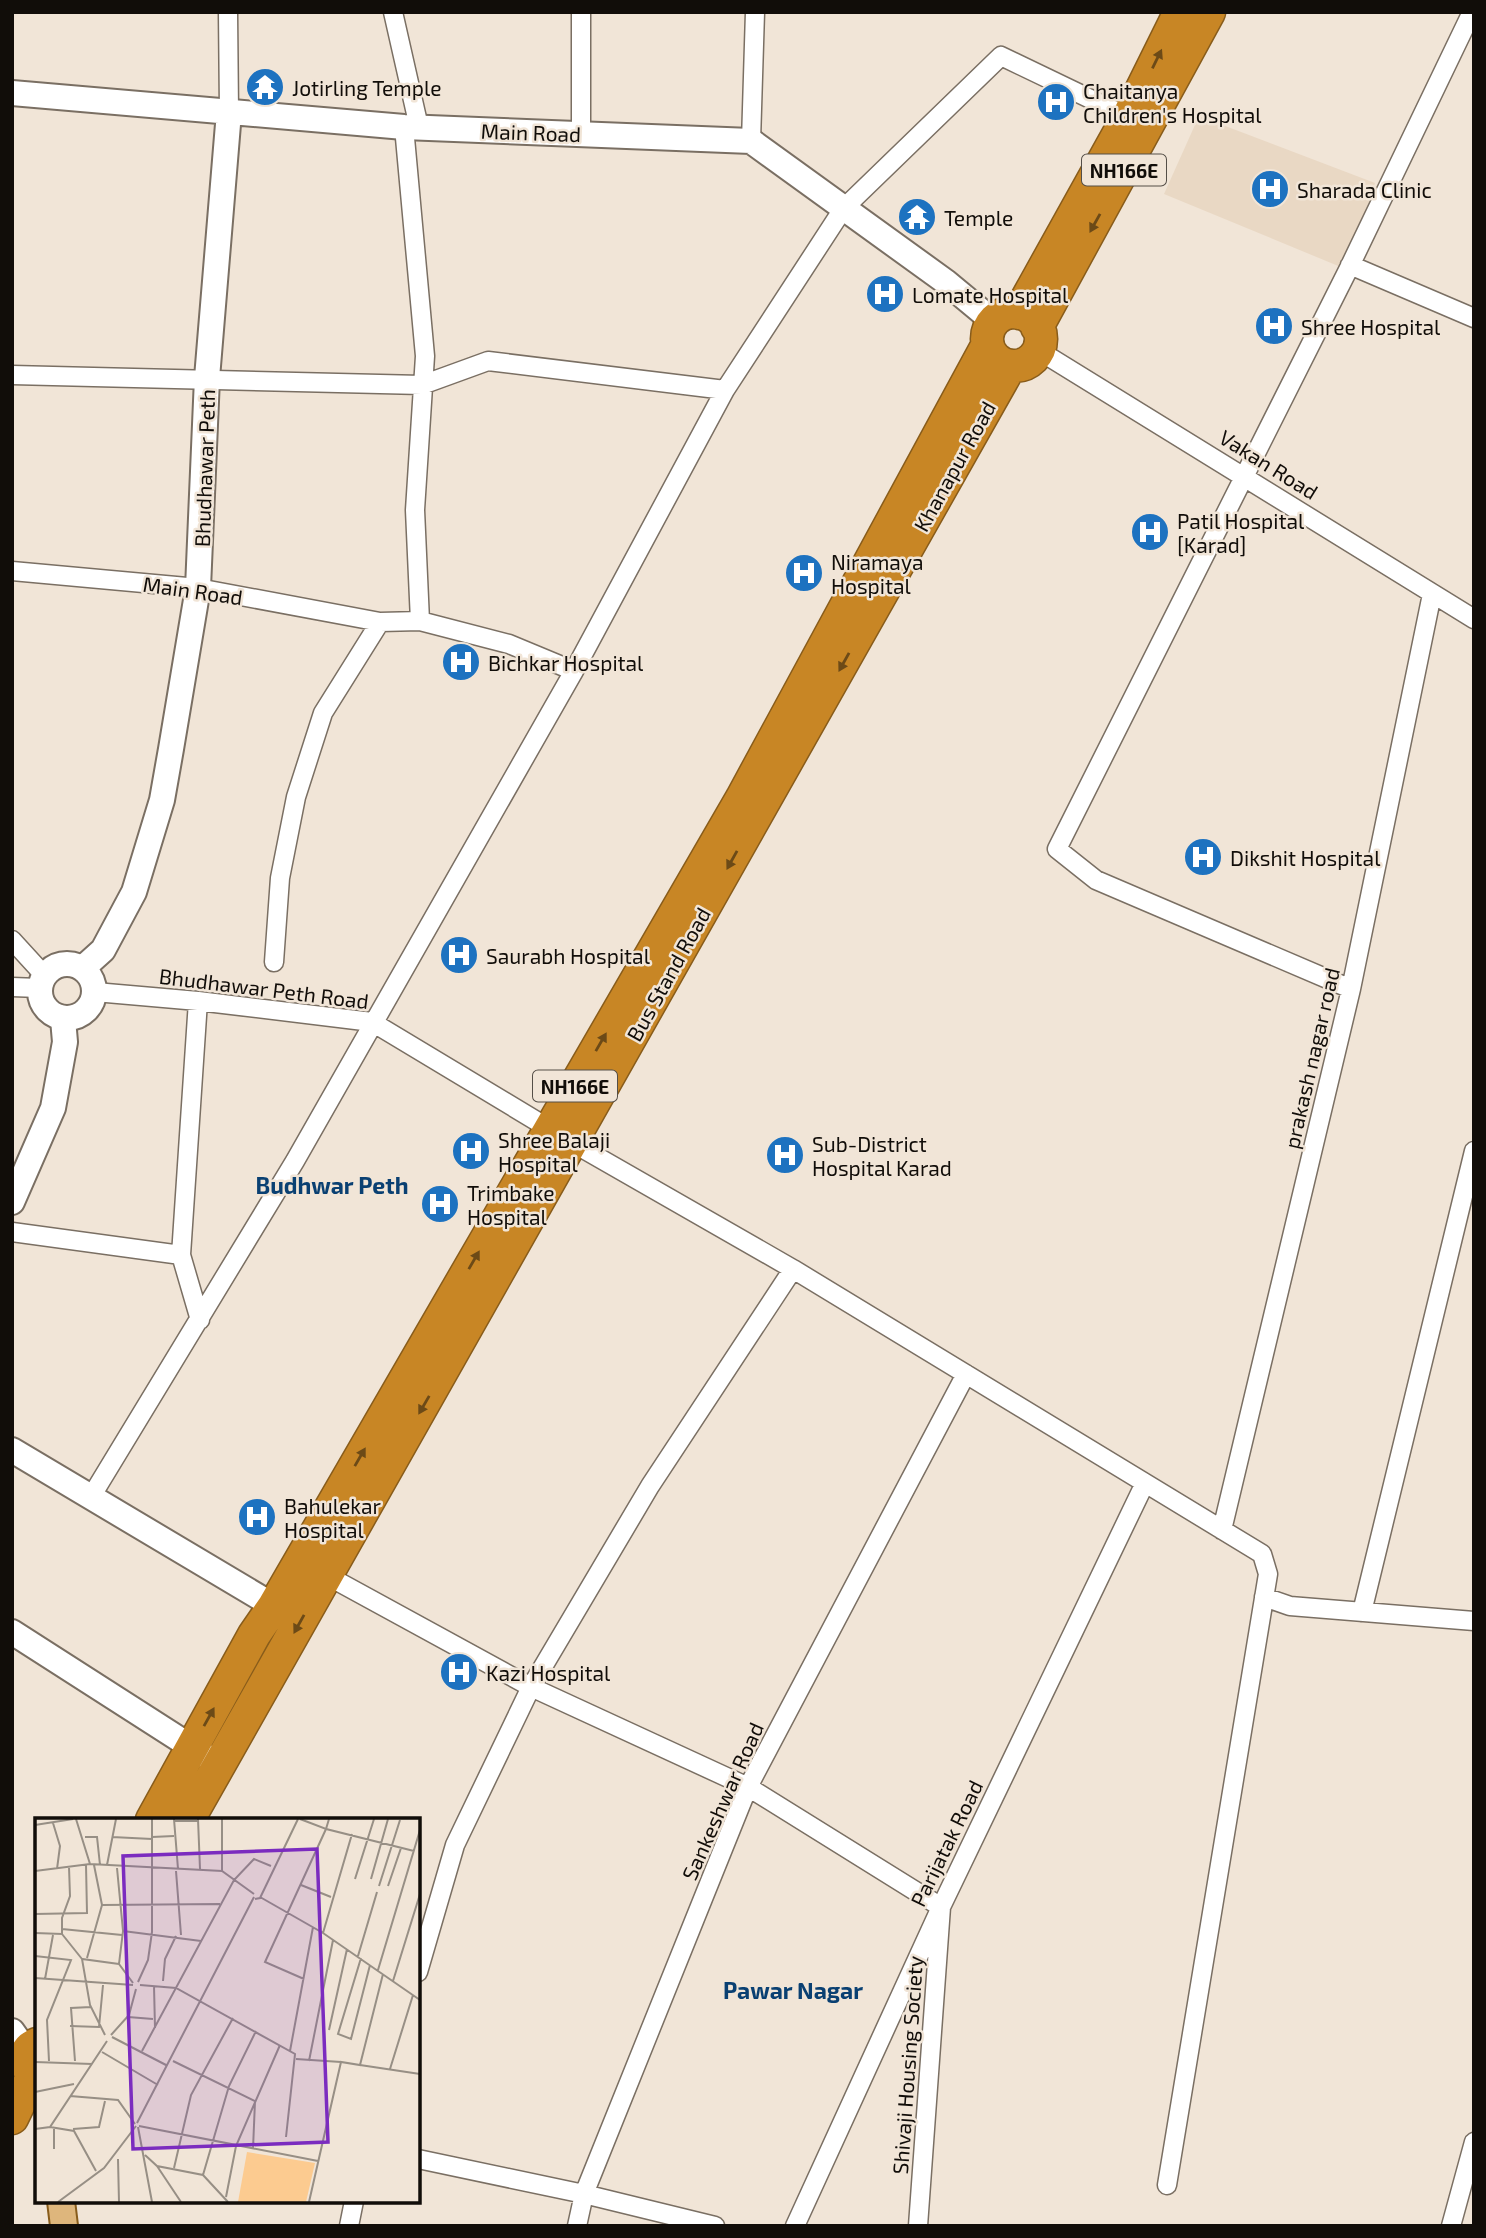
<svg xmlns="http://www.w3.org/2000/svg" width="1486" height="2238" font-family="'Exo 2',sans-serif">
<rect width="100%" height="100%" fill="#f1e5d7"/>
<!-- built -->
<path fill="#e9d8c4" d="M1199 116 1375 183 1348 270 1164 194Z"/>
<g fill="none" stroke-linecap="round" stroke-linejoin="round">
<defs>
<path id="street" d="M228 12 229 112
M393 12 419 127
M404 127 425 356 415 510 420 621
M581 134V12
M751 141 755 12
M1350 265 1474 318
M1038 350 1474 619
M12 375 422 385 488 361 725 390
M12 571 198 588 380 622 420 621 509 644 574 671
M12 940 44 975
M274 962 280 878 296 797 323 713 380 622
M12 987 39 988
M1351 989 1096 880 1057 849 1348 270 1472 12
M95 992 198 1001 372 1022 573 1143 793 1269 1262 1554 1268 1574 1167 2185
M198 1001 181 1255 200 1320
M12 1232 181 1255
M91 1497 295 1161 574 671 725 390 843 209 1001 56 1128 117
M1222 1530 1351 989 1432 594
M326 1575 531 1687 748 1787 941 1907 918 2226
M1264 1597 1290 1606 1474 1621
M1362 1612 1474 1151
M418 1972 455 1845 531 1687 650 1486 793 1269
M418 2159 584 2194 715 2226
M349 2226 354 2201
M577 2226 584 2194 748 1787 966 1374
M795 2226 941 1907 1145 1483
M1451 2226 1474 2142"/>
<path id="secondary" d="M12 93 404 127 751 141 946 282 993 321
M40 991a27 27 0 1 1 54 0a27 27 0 1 1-54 0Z
M83 968 103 950 134 892 162 800 171 749 198 588 207 378 229 112
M12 1202 53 1108 65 1042 63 1019
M12 1450 274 1606
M12 1632 207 1757
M12 2031 27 2052"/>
<path id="primary" d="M61 2201 64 2226"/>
<path id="highway" d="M987 339a27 27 0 1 1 54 0a27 27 0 1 1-54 0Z
M1019 313 1128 117 1180 12
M1037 327 1209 12
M152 1820 254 1635 274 1606 742 798 987 346
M188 1820 1010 366
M37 2044C26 2048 24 2056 27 2066L37 2074
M12 2118 34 2073"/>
</defs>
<!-- street casing -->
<use href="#street" stroke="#7a6f63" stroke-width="21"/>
<!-- secondary casing -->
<use href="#secondary" stroke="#7a6f63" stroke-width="28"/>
<!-- primary casing -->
<use href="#primary" stroke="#885c1b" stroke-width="30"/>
<!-- highway casing -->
<use href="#highway" stroke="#885c1b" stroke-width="35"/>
<!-- street -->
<use href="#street" stroke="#fff" stroke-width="18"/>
<!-- secondary -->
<use href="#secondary" stroke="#fff" stroke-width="24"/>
<!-- primary -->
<use href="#primary" stroke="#deb67c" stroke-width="26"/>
<!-- highway -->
<use href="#highway" stroke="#c88625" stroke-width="32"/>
</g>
<!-- one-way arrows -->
<defs><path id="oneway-solid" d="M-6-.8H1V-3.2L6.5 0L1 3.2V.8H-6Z" transform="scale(1.75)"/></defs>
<g fill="#6c4a17">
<use href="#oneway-solid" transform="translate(1157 59) rotate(-64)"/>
<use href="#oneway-solid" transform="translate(1095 223) rotate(119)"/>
<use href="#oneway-solid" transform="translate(844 662) rotate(119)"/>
<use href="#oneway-solid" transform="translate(732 860) rotate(119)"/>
<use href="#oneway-solid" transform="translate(601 1042) rotate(-60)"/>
<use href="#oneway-solid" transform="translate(474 1260) rotate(-60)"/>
<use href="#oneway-solid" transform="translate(424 1405) rotate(120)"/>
<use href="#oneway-solid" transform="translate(360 1457) rotate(-60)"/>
<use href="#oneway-solid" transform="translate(299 1624) rotate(119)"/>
<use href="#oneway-solid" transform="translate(209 1717) rotate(-61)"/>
</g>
<!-- icons -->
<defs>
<symbol id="temple-disc" viewBox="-11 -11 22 22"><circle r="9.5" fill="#1d72c0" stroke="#f1e5d7"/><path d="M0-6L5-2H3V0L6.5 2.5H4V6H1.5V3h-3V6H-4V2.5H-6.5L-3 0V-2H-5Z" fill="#fff"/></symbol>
<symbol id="hospital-disc" viewBox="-11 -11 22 22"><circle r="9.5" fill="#1d72c0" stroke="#f1e5d7"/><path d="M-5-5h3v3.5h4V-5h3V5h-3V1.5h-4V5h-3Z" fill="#fff"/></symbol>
</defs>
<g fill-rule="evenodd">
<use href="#temple-disc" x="243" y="65" width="44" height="44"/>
<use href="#hospital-disc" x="1034" y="80" width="44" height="44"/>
<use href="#hospital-disc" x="1248" y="167" width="44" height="44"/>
<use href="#temple-disc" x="895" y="195" width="44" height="44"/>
<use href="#hospital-disc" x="863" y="272" width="44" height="44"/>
<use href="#hospital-disc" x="1252" y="304" width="44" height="44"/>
<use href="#hospital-disc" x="1128" y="510" width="44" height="44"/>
<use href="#hospital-disc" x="782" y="551" width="44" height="44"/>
<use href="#hospital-disc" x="439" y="640" width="44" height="44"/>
<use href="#hospital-disc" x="1181" y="835" width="44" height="44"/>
<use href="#hospital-disc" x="437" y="933" width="44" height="44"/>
<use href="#hospital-disc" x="449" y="1129" width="44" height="44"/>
<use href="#hospital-disc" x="763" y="1133" width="44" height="44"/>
<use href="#hospital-disc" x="418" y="1182" width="44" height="44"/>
<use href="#hospital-disc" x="235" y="1495" width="44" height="44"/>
<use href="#hospital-disc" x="437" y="1650" width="44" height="44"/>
</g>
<g text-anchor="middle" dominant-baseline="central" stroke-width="5" stroke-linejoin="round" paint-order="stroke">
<!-- shield labels -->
<g fill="#f1e5d7" stroke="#544e47" stroke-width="2">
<rect x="1082" y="154.5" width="84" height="31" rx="5"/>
<rect x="533" y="1070.5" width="84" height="31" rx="5"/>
</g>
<g font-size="19" font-weight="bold" fill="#110d09">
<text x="1124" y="170">NH166E</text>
<text x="575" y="1086">NH166E</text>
</g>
<!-- poi labels -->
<g font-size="21" fill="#110d09" stroke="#f1e5d7" text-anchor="start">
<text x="292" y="87">Jotirling Temple</text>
<text x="1083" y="90">Chaitanya<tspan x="1083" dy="24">Children's Hospital</tspan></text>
<text x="1297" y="189">Sharada Clinic</text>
<text x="944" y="217">Temple</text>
<text x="912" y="294">Lomate Hospital</text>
<text x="1301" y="326">Shree Hospital</text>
<text x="1177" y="520">Patil Hospital<tspan x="1177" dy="24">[Karad]</tspan></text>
<text x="831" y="561">Niramaya<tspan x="831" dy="24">Hospital</tspan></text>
<text x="488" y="662">Bichkar Hospital</text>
<text x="1230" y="857">Dikshit Hospital</text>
<text x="486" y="955">Saurabh Hospital</text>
<text x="498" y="1139">Shree Balaji<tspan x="498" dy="24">Hospital</tspan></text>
<text x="812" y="1143">Sub-District<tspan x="812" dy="24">Hospital Karad</tspan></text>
<text x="467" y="1192">Trimbake<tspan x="467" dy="24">Hospital</tspan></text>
<text x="284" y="1505">Bahulekar<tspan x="284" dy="24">Hospital</tspan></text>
<text x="486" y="1672">Kazi Hospital</text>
</g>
<!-- street labels -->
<g font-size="21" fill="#110d09" stroke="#f1e5d7">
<text transform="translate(531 132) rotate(2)">Main Road</text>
<text transform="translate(1269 464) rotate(32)">Vakan Road</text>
<text transform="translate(954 466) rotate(-61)">Khanapur Road</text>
<text transform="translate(204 468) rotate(-88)">Bhudhawar Peth</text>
<text transform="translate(193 590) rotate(8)">Main Road</text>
<text transform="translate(668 974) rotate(-61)">Bus Stand Road</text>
<text transform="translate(264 988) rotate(7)">Bhudhawar Peth Road</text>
<text transform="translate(1311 1058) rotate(-77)">prakash nagar road</text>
<text transform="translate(722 1801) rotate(-66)">Sankeshwar Road</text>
<text transform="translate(946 1843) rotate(-64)">Parijatak Road</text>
<text transform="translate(907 2065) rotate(-86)">Shivaji Housing Society</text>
</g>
<!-- neighbourhood labels -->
<g font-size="23" font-weight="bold" fill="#0a4072" stroke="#f1e5d7">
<text x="332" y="1185">Budhwar Peth</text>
<text x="793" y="1990">Pawar Nagar</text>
</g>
</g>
<!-- overview -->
<g transform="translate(35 1818)">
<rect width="385" height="385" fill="#f1e5d7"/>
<path d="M212 334 280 345 271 384H203Z" fill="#fccb90"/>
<path fill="none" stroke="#978f85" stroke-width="2" d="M41 1 55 46M139 1 143 51M163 1 165 51M265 1 291 11 294 1M139 3H163M18 5 25 28 22 51M0 7 38 1M50 19H62L65 47M77 19 117 21M117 19 139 18M72 47 81 1M82 50 88 113 84 146 98 165M0 53 55 46 187 53 219 76M141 53 146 117M187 53V1M320 61 339 1M336 61 353 1M266 67 296 79M344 68 365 2M353 68 366 30M225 79 288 115 385 182M220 81 225 80 263 1M67 87 185 86M0 96 52 95 51 47M27 111 87 117M88 113 166 123M0 115 27 116V100L35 78 34 49M288 115 317 16M27 116 47 141M0 138 36 142 12 202 14 243M323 138 342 74M52 140 67 87 59 47M326 140 303 216 316 221 335 147M343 152 385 12M0 160 98 167M10 161 18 117M269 161 230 144 291 11 379 33M128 163 130 141 141 118M358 163 385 76M103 164 113 142 117 114V1M105 167 141 170 260 236 251 319M119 168 120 210M93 199 118 201M35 208 64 209 68 167M294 212 312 131M70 217 55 187 47 141 84 146M76 217 94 197 101 171M77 219 131 247M107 233 199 62 219 41 236 48M255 233 278 109M67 234 123 267M261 241 306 244M40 243 36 190 56 189M138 243 220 283 218 331M274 243 298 122M0 244 57 246M325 247 385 256M355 251 378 177M0 274 39 266M35 278 83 282 100 306M102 305 219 79M104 308 283 343M15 309 39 313 61 353M103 309 117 384M0 311 15 309 72 223M38 311 64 309 70 283M19 331V309M110 337 122 348 168 357 193 384M83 341 84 384M122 348 146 384M139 350 156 277 198 200M168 357 194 268 221 213M191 379 201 328 245 227M23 384 69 350 101 308M274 384 306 244 325 247 348 156"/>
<path fill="#7b2cbf" fill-opacity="0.15" stroke="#7b2cbf" stroke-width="3.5" d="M282 31 293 324 98 331 88 38Z"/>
<rect width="385" height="385" fill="none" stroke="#110d09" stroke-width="3.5"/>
</g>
<!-- border -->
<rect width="1486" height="2238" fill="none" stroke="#110d09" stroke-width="28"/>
</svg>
